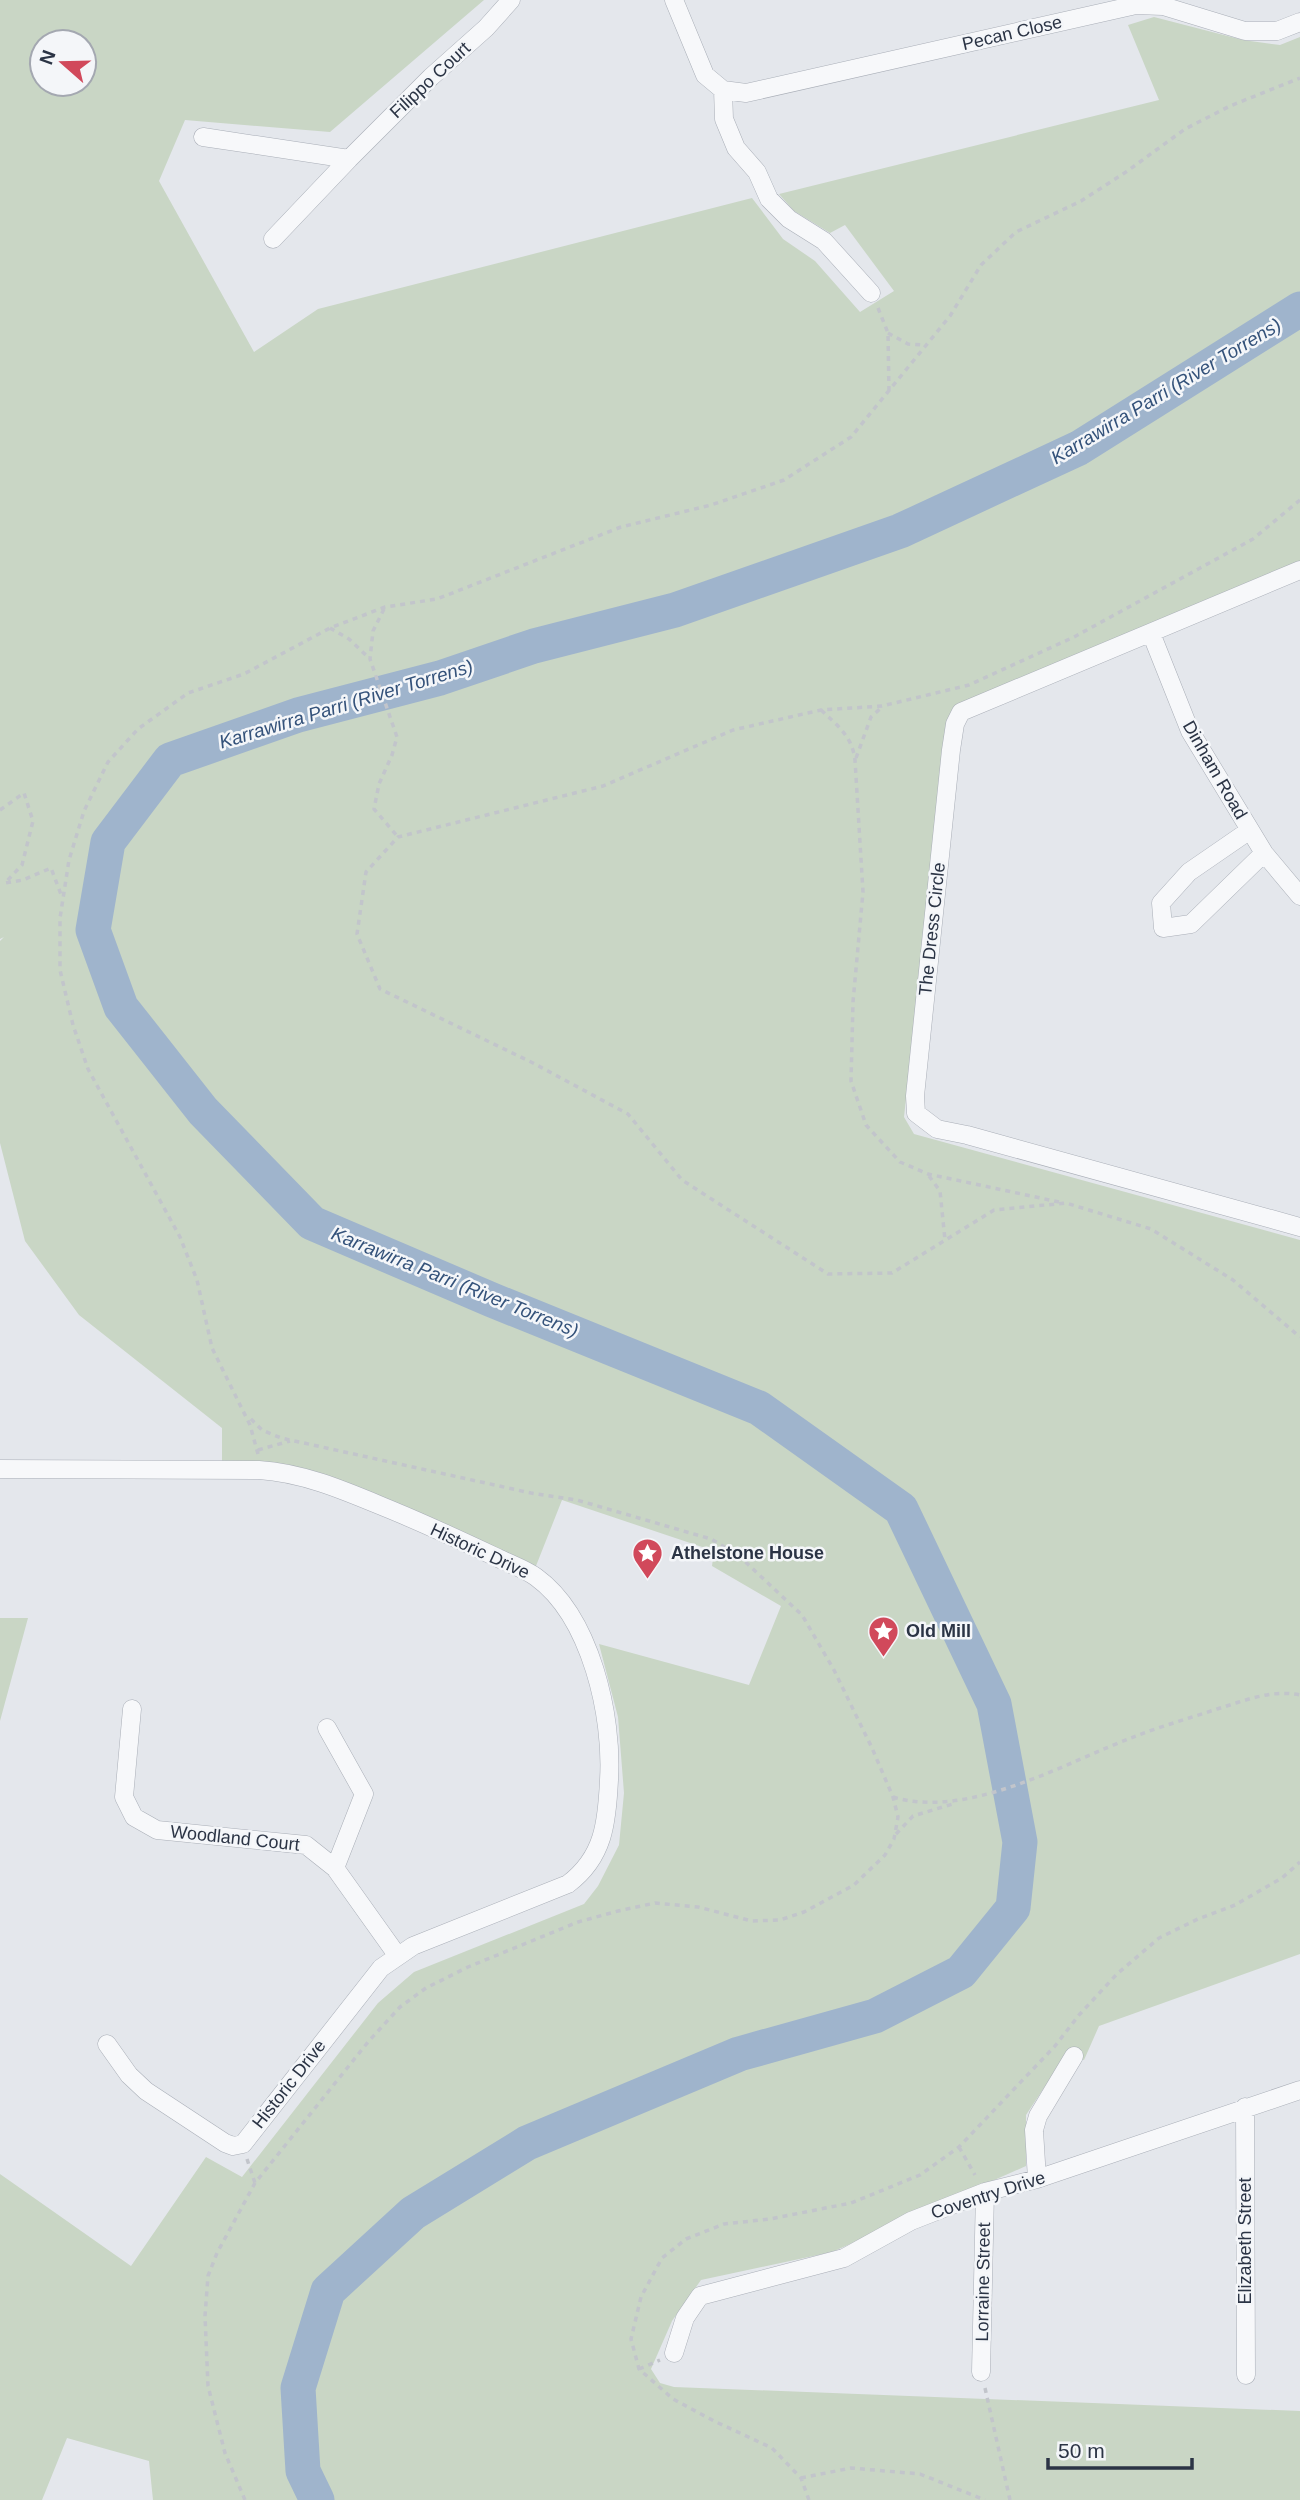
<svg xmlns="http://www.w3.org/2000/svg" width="1300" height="2500" font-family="Helvetica,sans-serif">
<rect width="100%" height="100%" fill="#e4e7ec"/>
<!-- green -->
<path fill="#c9d6c5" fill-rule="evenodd" d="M0 0H484L330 132 185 120 159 181 254 352 318 309 752 198 783 239 815 261 860 312 894 291 845 225 830 233 794 211 779 194 1159 100 1128 25 1154 17 1243 40 1280 45 1300 37V564L948 718 904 1117 914 1134 1300 1240V1954L1099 2026 1084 2060 1067 2053 1026 2115V2166L832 2252 701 2280 672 2321 651 2369 660 2383 674 2387 1300 2411V2500H153L149 2461 67 2438 42 2500H0V2174L131 2266 206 2157 242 2177 378 2003 414 1972 584 1904 598 1886 619 1845 624 1793 618 1717 599 1644 749 1685 781 1606 712 1566 714 1551 562 1500 534 1571 395 1506 222 1467V1428L79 1315 25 1241 0 1143V941L4 937 0 939ZM42 42H84V84H42Z
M0 1618H28L0 1721Z"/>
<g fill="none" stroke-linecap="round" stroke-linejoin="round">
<!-- river -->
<path stroke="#9fb4cc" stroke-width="35" d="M317 2500 303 2471 298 2388 328 2291 413 2213 527 2143 739 2054 875 2016 961 1972 1013 1908 1020 1842 994 1704 901 1509 759 1408 492 1300 312 1223 203 1111 121 1007 93 930 108 842 170 760 298 715 440 678 534 646 675 610 900 531 1079 448 1300 309"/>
<defs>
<path id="minor" d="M674 0 705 75 723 90 724 119 736 148 757 172 769 199 789 219 824 241 871 293
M723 90 746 93 1136 5 1163 6 1245 31H1277L1300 22
M203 137 349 159 431 77 486 28 511 0
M273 239 349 159
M1300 570 961 712 955 724 951 750 915 1096 916 1113 937 1129 967 1135 1300 1227
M1151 633 1190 731 1264 853 1300 896
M1250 830 1189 872 1161 903 1163 928 1191 924 1264 853
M0 1469 259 1470C307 1473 352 1494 396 1512 430 1526 464 1542 498 1558 510 1564 525 1569 536 1577 591 1617 613 1716 609 1780 607 1822 604 1857 568 1884L413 1946 381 1968 243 2144 233 2146 225 2143 146 2091 129 2075 107 2044
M132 1709 124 1797 134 1817 157 1830 306 1845 335 1868 397 1955
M327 1728 364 1794 335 1868
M1245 2107 1246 2375
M1037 2179 1034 2130 1038 2116 1074 2056
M674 2353 685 2318 700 2296 844 2258 911 2221 985 2192 1037 2179 1300 2090
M981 2372 985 2192"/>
</defs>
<!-- minor casing -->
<use href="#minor" stroke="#a9aeb7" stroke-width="19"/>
<!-- path -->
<path stroke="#c2c5cb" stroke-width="3.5" stroke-dasharray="5 5" stroke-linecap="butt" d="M878 308 888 333 889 392
M888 333 908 344 922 345
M1300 500 1253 539 1074 637 969 685 882 706 821 710 733 730 603 786 398 837 366 872 357 934 380 989 533 1063 628 1114 682 1180 828 1274 892 1273 994 1210 1066 1203 1151 1229 1233 1280 1300 1337
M384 609 373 631 370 659 397 737 392 755 379 784 374 809 398 837
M330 628 349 639 369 658
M821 710C838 726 852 736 855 760L863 892 853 1002 851 1081 866 1125 900 1162 928 1174 1059 1202
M856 758 871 717 882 707
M0 810 24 793 33 821 22 865 5 883 23 880 51 868 62 897
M929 1176 940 1191 945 1240
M258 1450 290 1441
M258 1454 250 1425 212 1348 197 1280 180 1237 88 1069 73 1025 60 970V918L69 860 84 811 108 762 138 729 188 693 244 674 330 628 385 607 437 599 621 527 711 505 784 480 851 437 950 316 981 265 1016 232 1081 201 1126 172 1185 129 1230 106 1300 78
M893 1797C969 1820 1066 1762 1136 1736 1162 1726 1190 1718 1217 1709 1244 1701 1271 1689 1300 1695
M896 1834 913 1816 956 1803
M959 2147 975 2175
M247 2159 255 2183
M639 2369 660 2360
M985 2388 1010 2500
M801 2478 851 2468 920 2474 985 2500
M245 2500 225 2453 208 2386 205 2316 208 2276 217 2253 255 2183 368 2042 400 2007 426 1988 468 1967 578 1922 618 1911 655 1903 698 1907 752 1921 780 1920 804 1912 854 1885 885 1855 894 1839 898 1817 893 1797 872 1748 834 1670 802 1615 738 1555 711 1539 577 1500 531 1493 281 1438 262 1430 248 1416
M809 2500 801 2478 772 2448 714 2421 673 2399 639 2369 631 2339 641 2297 662 2258 686 2239 724 2224 770 2219 851 2203 920 2175 959 2147 1055 2046 1079 2015 1117 1974 1159 1938 1198 1919 1235 1905 1282 1878 1300 1862"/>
<!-- minor -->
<use href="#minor" stroke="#f7f8fa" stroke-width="18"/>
</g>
<!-- icons -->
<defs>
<symbol id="sight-pin" viewBox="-11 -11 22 30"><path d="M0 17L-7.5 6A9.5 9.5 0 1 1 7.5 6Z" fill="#d1495b" stroke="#f4f6f9"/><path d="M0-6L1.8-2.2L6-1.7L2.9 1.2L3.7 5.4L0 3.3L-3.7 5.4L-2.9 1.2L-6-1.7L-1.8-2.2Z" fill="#fff"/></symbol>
</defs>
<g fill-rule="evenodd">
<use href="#sight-pin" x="630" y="1536" width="35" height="47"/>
<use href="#sight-pin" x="866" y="1614" width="35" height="47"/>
</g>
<g text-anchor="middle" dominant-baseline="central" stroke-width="5" stroke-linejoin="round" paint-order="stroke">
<!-- street labels -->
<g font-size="18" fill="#2b3445" stroke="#f4f6f9">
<text transform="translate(1012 33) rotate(-13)">Pecan Close</text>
<text transform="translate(430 80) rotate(-43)">Filippo Court</text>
<text transform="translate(1215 770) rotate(60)">Dinham Road</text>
<text transform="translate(932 929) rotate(-84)">The Dress Circle</text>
<text transform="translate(480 1551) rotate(25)">Historic Drive</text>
<text transform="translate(235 1838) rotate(6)">Woodland Court</text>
<text transform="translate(289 2084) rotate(-52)">Historic Drive</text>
<text transform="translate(988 2195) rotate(-18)">Coventry Drive</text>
<text transform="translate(1245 2241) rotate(-90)">Elizabeth Street</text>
<text transform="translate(983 2282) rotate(-89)">Lorraine Street</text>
</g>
<!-- poi labels -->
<g font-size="18" font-weight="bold" fill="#2b3445" stroke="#f4f6f9" text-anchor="start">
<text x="671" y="1553">Athelstone House</text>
<text x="906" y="1631">Old Mill</text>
</g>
<!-- water labels -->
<g font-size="19" font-style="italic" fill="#34527a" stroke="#f4f6f9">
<text transform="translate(1166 391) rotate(-31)">Karrawirra Parri (River Torrens)</text>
<text transform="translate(346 704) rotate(-17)">Karrawirra Parri (River Torrens)</text>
<text transform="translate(455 1282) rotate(22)">Karrawirra Parri (River Torrens)</text>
</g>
</g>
<!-- north arrow -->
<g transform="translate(63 63) rotate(290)"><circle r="33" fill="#f4f6f9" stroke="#a4a8b1" stroke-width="2"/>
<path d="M0-5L12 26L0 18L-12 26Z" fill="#d1495b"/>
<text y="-10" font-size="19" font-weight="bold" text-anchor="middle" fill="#2b3445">N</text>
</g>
<!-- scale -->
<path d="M1048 2458v10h144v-10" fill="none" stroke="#2b3445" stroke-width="3.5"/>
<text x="1058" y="2458" font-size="21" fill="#2b3445" stroke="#f4f6f9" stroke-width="5" paint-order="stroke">50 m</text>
</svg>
